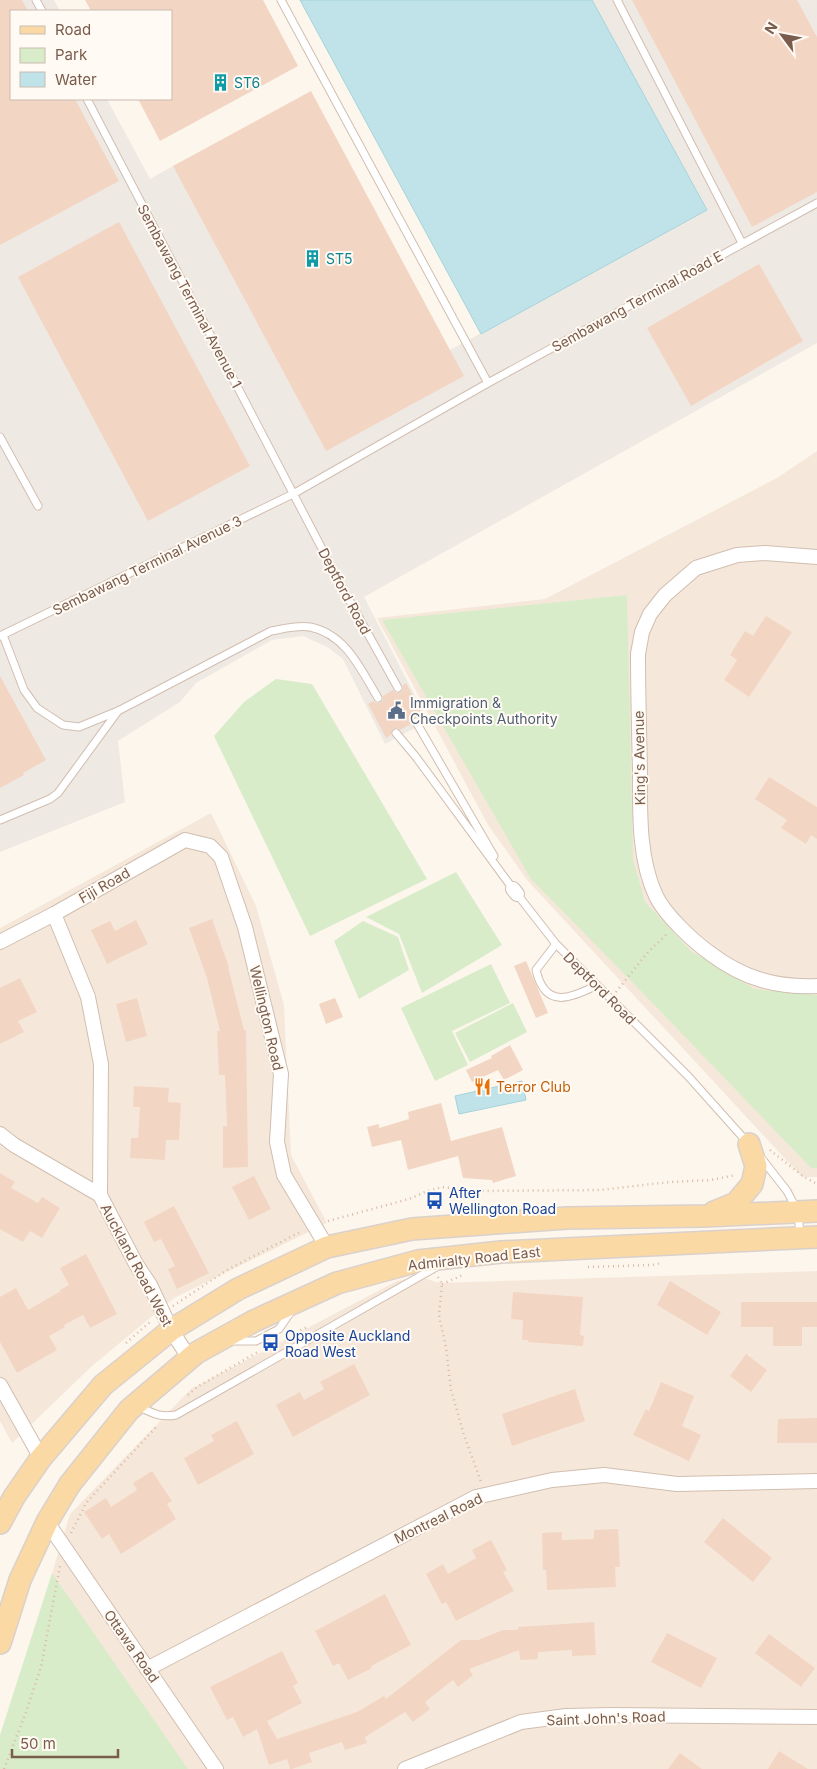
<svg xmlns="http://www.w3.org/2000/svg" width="817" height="1769" font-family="Inter,sans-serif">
<rect width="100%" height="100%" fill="#fdf6ec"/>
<!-- residential -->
<path fill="#f5e8da" d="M817 451V1177H802L528 881 488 825 377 618 545 599 777 478Z
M211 813 256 906 284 1005 291 1155 327 1223 174 1298 92 1366 12 1443 0 1421V928Z
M817 1271V1769H0V1746L70 1514 191 1389 397 1281 418 1276 439 1283Z"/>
<!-- industrial -->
<path fill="#efe9e4" d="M0 0H54L60 11H11V99H107L150 179 173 166 450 350 707 210 592 0H817V343L364 597 428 721 385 744 343 659 327 647 303 636 272 640 196 683 180 702 118 741 125 802 0 852Z"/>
<!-- green -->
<path fill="#d8ecc9" d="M627 595 633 859 645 902 691 951 755 989 817 995V1168H811L640 990 531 879 382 620Z
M276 679 312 684 427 879 310 936 214 736 244 702Z
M456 872 502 945 422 993 399 934 366 917Z
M363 921 398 937 409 970 359 999 334 941Z
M491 964 510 1003 452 1031 468 1065 435 1081 401 1008Z
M513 1003 527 1032 470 1062 455 1033Z
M52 1573 188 1769H0V1735Z"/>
<!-- water -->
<path fill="#bfe3e8" stroke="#a5d3da" d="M300 0H592L707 210 481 334Z
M522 1081 526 1100 459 1114 455 1096Z"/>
<!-- building -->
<path fill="#f3d5c3" d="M0 0H22L28 11H11V99H75L119 181 0 245Z
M85 0H263L298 66 160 141 138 99H171V11H91Z
M632 0H797L817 37V192L752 227Z
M311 91 464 376 326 451 173 166Z
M119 222 250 466 148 521 18 277Z
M759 264 803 341 691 406 647 328Z
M766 616 792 632 749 697 724 680 737 660 730 655 745 631 753 636Z
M0 676 46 760 23 773 24 775 0 788Z
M406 683 424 718 421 719 418 717H414L411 720V724L400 730 397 728 393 729 391 735 386 738 368 704 373 701 376 703H380L383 700V696L393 690 396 693H400L403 690V685Z
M769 777 817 807V839L811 835 806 844 781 828 787 820 755 799Z
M212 919 229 967H228L244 1030H246L248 1167 223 1168V1126H227L225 1075H219L217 1031H220L207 978 189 928Z
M136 920 148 944 107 964 91 930 110 921 115 931Z
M526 961 548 1013 536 1018 514 966Z
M20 978 37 1012 18 1021 24 1032 0 1044V988Z
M137 998 147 1036 126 1042 116 1004Z
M335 998 343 1017 326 1024 319 1004Z
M510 1045 523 1070 504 1080 498 1070 472 1082 466 1070 492 1058 491 1056Z
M134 1086 169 1088 168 1102 181 1103 179 1140H166L165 1160 130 1158 131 1138H138L140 1107H133Z
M441 1103 451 1141 502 1127 516 1176 493 1183 492 1180 463 1178 458 1156 408 1170 401 1140 372 1147 367 1127 379 1124V1128L409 1119 408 1112Z
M0 1173 15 1182 11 1188 38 1203 42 1197 60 1208 42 1238 30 1231 23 1242 0 1229Z
M254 1176 271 1209 249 1220 232 1187Z
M174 1206 209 1273 177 1289 168 1269 175 1266 161 1239 154 1242 144 1222Z
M86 1254 117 1314 90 1328 83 1315 64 1325 65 1327 49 1336 57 1350 17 1373 0 1342V1297L16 1288 28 1310 61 1291 60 1290 69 1285 60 1268Z
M670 1281 721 1312 707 1335 657 1305Z
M513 1292 583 1297 580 1335 584 1336 583 1346 528 1342V1340H522L523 1320 511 1319Z
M741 1302H817V1327H802V1346H773V1327H741Z
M746 1354 767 1370 751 1392 730 1376Z
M354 1364 370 1395 293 1437 276 1405 300 1392 304 1400 324 1389 320 1382Z
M661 1382 694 1396 682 1426 701 1435 689 1461 633 1435 646 1409 649 1411Z
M575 1389 585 1421 512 1446 502 1414Z
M817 1418V1443H777L778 1419Z
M237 1421 254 1454 198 1485 184 1458 214 1441 211 1435Z
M152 1471 172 1501 167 1504 176 1519 121 1554 109 1534 102 1539 84 1512 106 1498 111 1507 137 1490 133 1483Z
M723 1518 772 1558 753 1582 704 1542Z
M618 1529 620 1567H615L616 1587 547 1590 546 1570H543L542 1533 562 1532V1540L594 1539V1530Z
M491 1540 507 1570 503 1572 514 1591 456 1621 446 1602 442 1604 426 1574 443 1564 448 1574 476 1558 472 1550Z
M385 1594 411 1645 371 1666 372 1668 348 1680 339 1663 333 1666 315 1631Z
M594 1622 596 1655 572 1656V1650L538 1652V1659L520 1660 519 1650 469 1669 473 1675 458 1687 453 1680 425 1702 430 1709 413 1722 405 1712 365 1737 367 1743 345 1750 342 1742 309 1753 312 1762 292 1769H290L287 1759 269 1765 257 1729 243 1737 233 1717 227 1720 210 1687 282 1651 298 1683 293 1686 302 1703 267 1721 277 1739 357 1712 384 1696 386 1699 461 1640H478L503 1630H518V1627Z
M667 1633 717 1658 701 1688 651 1662Z
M769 1634 815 1668 801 1687 755 1653Z
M779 1751 808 1769H768Z
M680 1753 702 1769H668Z"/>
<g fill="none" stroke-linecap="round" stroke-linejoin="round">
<defs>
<path id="lane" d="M36 0 42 11
M281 0 488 383
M617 0 742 243
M87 99 342 587 398 688
M0 437 38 506
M3 635 24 690 37 708 63 725 79 727 118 711 271 631C283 629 297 625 310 627 346 634 361 670 378 698
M0 636 293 494 488 383 817 203
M416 722 494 856
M396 733 416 757 513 889
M0 820 50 799 58 793 118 711
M517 894 556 944 688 1076 747 1142
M556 944 536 970C545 1009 570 999 597 985
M762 1159 787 1191 798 1212 800 1235
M231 1341H256L279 1329 292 1310
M138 1406C152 1413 160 1418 176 1415L438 1266"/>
<path id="street" d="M817 557 765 553 737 555 696 568 665 595 650 614 642 632 638 654C638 693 639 731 640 769 640 810 638 858 656 896 665 915 693 941 711 954 743 978 776 988 817 986
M513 889 517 894
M54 914 88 997 101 1064 100 1195
M0 942 54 914 185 840 210 846 221 857 245 927 281 1074 277 1142 284 1175 327 1247
M0 1134 14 1145 100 1195 136 1264 150 1285 171 1330 190 1359
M0 1385 41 1458
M47 1522 216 1769
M147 1669 476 1497 552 1480 604 1475 677 1484 817 1481
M405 1769 521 1722 566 1716 612 1715 817 1717"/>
<path id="primary" d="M714 1212 736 1203 752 1184 756 1166 749 1144
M0 1523 14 1497 41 1458 103 1385 171 1330 238 1289 327 1247 412 1229 567 1218 704 1216 817 1211
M0 1643 20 1580 47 1522 70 1484 129 1410 196 1353 254 1321 337 1283 418 1261 501 1252 817 1237"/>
</defs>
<!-- lane casing -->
<use href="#lane" stroke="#d1beb0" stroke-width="9"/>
<!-- street casing -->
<use href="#street" stroke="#d1beb0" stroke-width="16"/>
<!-- primary casing -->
<use href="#primary" stroke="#dad1cd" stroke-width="24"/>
<!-- path -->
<path stroke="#d9b8a5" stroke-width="2.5" stroke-dasharray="1 4" stroke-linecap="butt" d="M616 992 648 952 667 934
M770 1150 804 1177 817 1184
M328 1221 409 1199 425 1192 442 1187 478 1191 600 1190 670 1182 711 1180 736 1175
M588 1267 652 1265 662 1263
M438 1277 442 1284 439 1315 446 1347 451 1390 464 1435 481 1482
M442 1284 463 1275
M173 1306 227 1270 302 1231
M287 1337 307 1327
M126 1343 150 1322
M188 1395 197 1387 258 1352
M71 1533 86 1503 158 1425
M4 1769 26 1712 41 1667 60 1566"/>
<!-- lane -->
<use href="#lane" stroke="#fff" stroke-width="7"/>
<!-- street -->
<use href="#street" stroke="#fff" stroke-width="14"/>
<!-- primary -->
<use href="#primary" stroke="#fbd9a5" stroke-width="21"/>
</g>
<!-- icons -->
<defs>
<symbol id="building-bare" viewBox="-9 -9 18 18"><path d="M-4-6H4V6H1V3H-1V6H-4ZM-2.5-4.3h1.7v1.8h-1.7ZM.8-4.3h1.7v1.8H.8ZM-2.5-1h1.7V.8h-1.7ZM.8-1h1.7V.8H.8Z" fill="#0f9aa8" stroke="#fffaf3" stroke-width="2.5" paint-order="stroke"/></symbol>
<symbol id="civic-bare" viewBox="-9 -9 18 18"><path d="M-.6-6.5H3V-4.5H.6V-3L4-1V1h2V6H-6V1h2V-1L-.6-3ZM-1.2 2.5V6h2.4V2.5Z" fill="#5c6f8a" stroke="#fffaf3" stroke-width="2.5" paint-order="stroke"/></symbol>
<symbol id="restaurant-bare" viewBox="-9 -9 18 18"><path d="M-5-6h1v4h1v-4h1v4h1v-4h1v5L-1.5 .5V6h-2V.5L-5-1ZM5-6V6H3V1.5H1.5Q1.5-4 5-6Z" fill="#e8710a" stroke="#fffaf3" stroke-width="2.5" paint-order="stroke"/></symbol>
<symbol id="bus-bare" viewBox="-9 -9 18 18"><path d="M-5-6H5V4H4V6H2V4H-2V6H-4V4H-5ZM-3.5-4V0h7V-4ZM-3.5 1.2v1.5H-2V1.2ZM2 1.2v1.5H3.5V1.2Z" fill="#1a4fb4" stroke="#fffaf3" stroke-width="2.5" paint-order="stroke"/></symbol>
</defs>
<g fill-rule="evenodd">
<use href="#building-bare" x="208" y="70" width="25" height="25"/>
<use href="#building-bare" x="300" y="246" width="25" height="25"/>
<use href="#civic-bare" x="384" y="698" width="25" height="25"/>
<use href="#restaurant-bare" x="470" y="1074" width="25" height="25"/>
<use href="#bus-bare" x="422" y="1188" width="25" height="25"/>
<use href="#bus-bare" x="258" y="1330" width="25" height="25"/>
</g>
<g text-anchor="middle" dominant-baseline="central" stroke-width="4" stroke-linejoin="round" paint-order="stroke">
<!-- culture labels -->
<g font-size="14" fill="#0d838f" stroke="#fffaf3" text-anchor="start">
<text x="234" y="82">ST6</text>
<text x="326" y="258">ST5</text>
</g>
<!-- street labels -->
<g font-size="14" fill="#7a5c4d" stroke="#fffaf3">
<text transform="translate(190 296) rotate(62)">Sembawang Terminal Avenue 1</text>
<text transform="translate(637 301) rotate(-29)">Sembawang Terminal Road E</text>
<text transform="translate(147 565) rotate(-26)">Sembawang Terminal Avenue 3</text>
<text transform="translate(345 591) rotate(62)">Deptford Road</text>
<text transform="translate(639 758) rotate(-91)">King's Avenue</text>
<text transform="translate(104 885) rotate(-30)">Fiji Road</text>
<text transform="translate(600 988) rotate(45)">Deptford Road</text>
<text transform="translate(267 1018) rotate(77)">Wellington Road</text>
<text transform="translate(474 1258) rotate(-6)">Admiralty Road East</text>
<text transform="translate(137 1265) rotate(62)">Auckland Road West</text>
<text transform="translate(438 1518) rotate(-26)">Montreal Road</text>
<text transform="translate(132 1646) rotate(55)">Ottawa Road</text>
<text transform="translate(606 1718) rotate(-2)">Saint John's Road</text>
</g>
<!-- service labels -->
<g font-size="14" fill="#4e5e75" stroke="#fffaf3" text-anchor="start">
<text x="410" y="702">Immigration &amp;<tspan x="410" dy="16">Checkpoints Authority</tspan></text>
</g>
<!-- food labels -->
<g font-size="14" fill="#c56008" stroke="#fffaf3" text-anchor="start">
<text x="496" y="1086">Terror Club</text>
</g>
<!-- transit labels -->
<g font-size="14" fill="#164399" stroke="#fffaf3" text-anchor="start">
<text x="449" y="1192">After<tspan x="449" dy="16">Wellington Road</tspan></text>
<text x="285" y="1335">Opposite Auckland<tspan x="285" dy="16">Road West</tspan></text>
</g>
</g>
<!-- legend -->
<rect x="10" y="10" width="162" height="90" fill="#fffaf3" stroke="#cabbb1"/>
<rect x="20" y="26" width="25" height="8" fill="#fbd9a5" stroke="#cabbb1"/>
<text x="55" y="35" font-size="15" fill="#7a5c4d">Road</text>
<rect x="20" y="48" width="25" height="15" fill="#d8ecc9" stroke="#cabbb1"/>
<text x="55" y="60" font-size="15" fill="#7a5c4d">Park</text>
<rect x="20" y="72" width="25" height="15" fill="#bfe3e8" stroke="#cabbb1"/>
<text x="55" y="85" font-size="15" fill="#7a5c4d">Water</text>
<!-- north arrow -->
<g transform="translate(782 35) rotate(302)" stroke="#fffaf3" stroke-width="4" paint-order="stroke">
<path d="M0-4L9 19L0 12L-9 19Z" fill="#7a5c4d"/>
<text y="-8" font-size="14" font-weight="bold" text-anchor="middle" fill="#7a5c4d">N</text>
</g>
<!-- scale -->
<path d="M12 1749v8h106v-8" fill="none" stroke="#7a5c4d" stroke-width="2.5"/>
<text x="20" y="1749" font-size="15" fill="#7a5c4d" stroke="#fffaf3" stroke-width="4" paint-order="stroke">50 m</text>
</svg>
